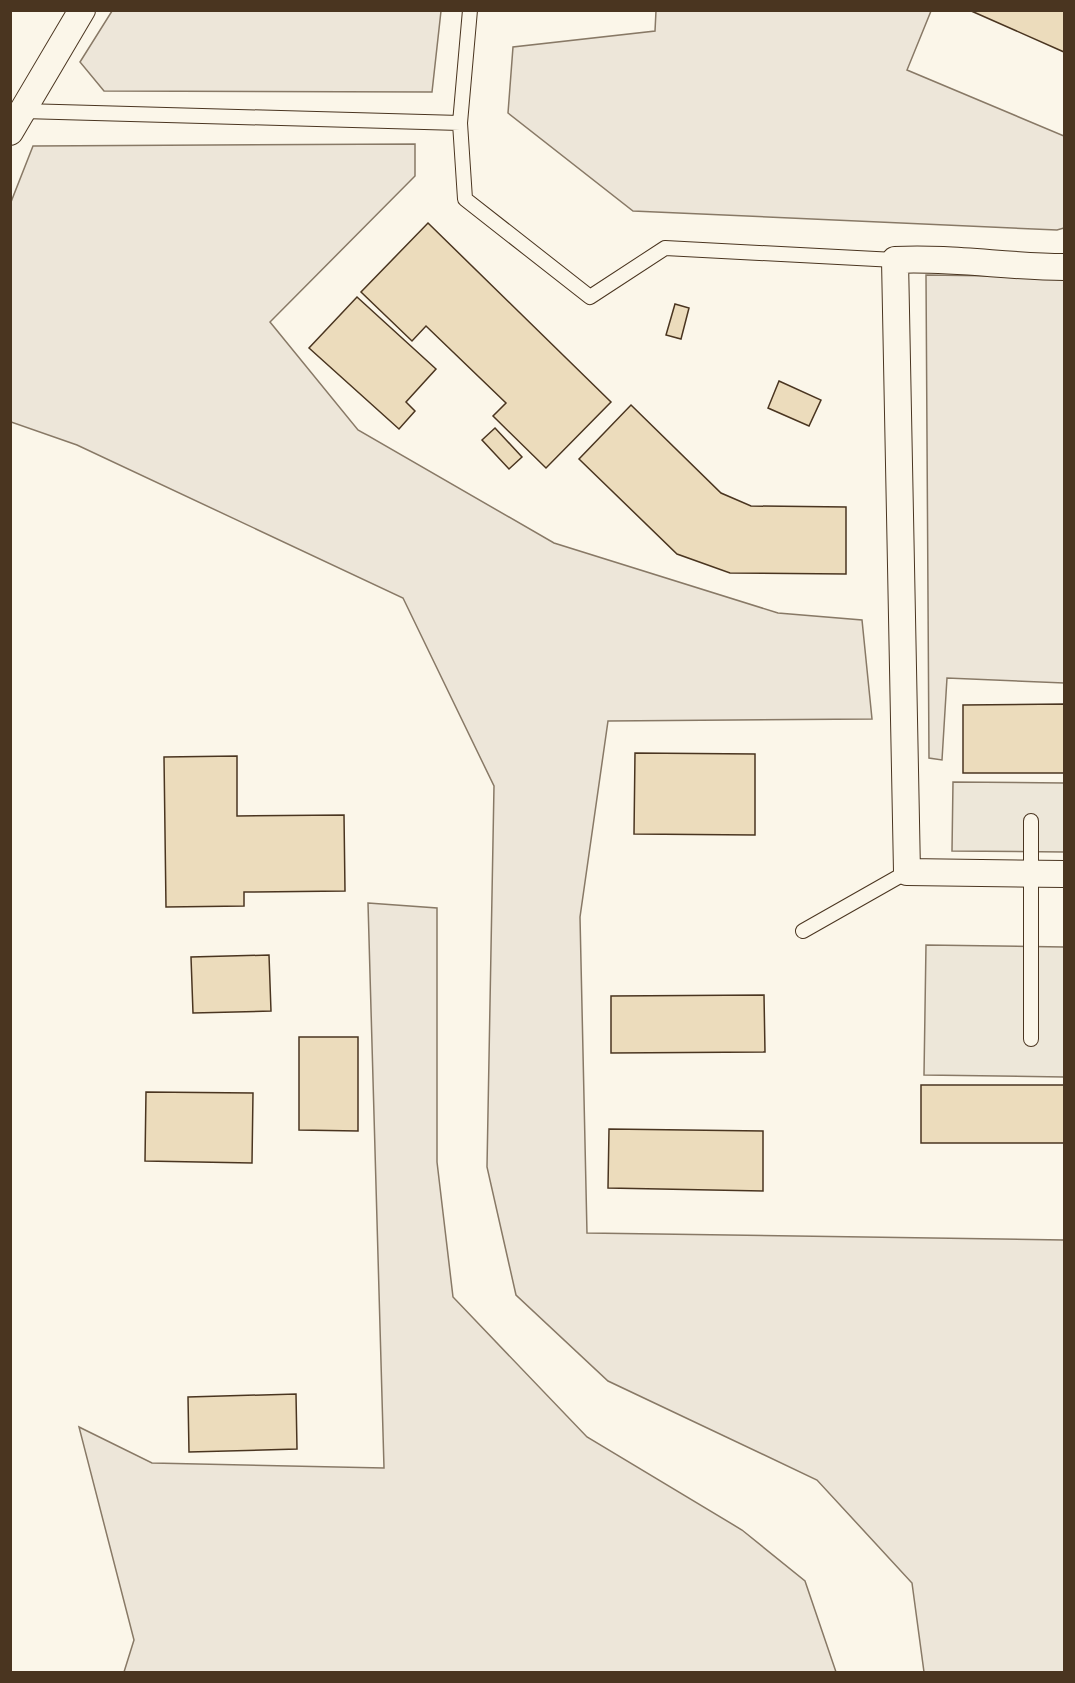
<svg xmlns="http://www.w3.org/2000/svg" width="1075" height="1683" font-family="'Zilla Slab',serif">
<rect width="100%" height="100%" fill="#fbf6e9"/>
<!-- green -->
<path fill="#ede6d9" stroke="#887966" stroke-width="1.5" d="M112 11H441L432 92 104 91 80 62Z
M656 11H931L907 70 1064 136V228L1057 230 633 211 508 113 513 47 655 31Z
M415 144V176L270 322 358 430 554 543 778 613 862 620 872 719 608 721 580 917 587 1233 1064 1240V1672H924L912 1583 817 1480 608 1381 516 1295 487 1167 494 786 403 598 77 445 11 422V202L33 146Z
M926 275 1064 277V683L947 678 942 760 929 758Z
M368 903 437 908V1162L453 1297 587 1437 742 1530 805 1581 836 1672H124L134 1640 79 1427 152 1463 384 1468Z"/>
<!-- parking -->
<path fill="#ede7d9" stroke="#887966" stroke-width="1.5" d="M953 782 1064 783V852L952 851Z
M926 945 1064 947V1077L924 1075Z"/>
<!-- building -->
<path fill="#ecdcbc" stroke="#4a3520" stroke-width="1.5" d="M969 10H1064V52Z
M428 223 611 402 546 468 493 416 506 403 426 326 412 341 361 292Z
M357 297 436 369 406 402 415 411 399 429 309 348Z
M675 304 689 308 681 339 666 335Z
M779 381 821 400 809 426 768 408Z
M631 405 721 493 751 506 846 507V574L730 573 677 554 579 459Z
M495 428 522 457 509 469 482 440Z
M1064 704V773H963V705Z
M635 753 755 754V835L634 834Z
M237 756V816L344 815 345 891 244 892V906L166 907 164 757Z
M269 955 271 1011 193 1013 191 957Z
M764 995 765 1052 611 1053V996Z
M299 1037H358V1131L299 1130Z
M921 1085H1064V1143H921Z
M146 1092 253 1093 252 1163 145 1161Z
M609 1129 763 1131V1191L608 1188Z
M296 1394 297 1449 189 1452 188 1397Z"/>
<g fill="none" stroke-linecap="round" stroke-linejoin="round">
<defs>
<path id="service" d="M23 111 460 123 465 199 590 297 665 248 895 260
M460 123 470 10
M803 931 907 872
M1031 1039V821"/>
<path id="minor" d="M10 132 82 10
M1064 267C1008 267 952 257 895 260L907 872 1064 874"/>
</defs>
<!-- service casing -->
<use href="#service" stroke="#4a3520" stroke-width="16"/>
<!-- minor casing -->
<use href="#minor" stroke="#4a3520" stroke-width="28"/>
<!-- service -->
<use href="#service" stroke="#fbf6e9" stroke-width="14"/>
<!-- minor -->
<use href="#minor" stroke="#fbf6e9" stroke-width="26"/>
</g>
<!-- border -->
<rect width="1075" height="1683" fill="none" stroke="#4a3520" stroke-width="24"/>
</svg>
